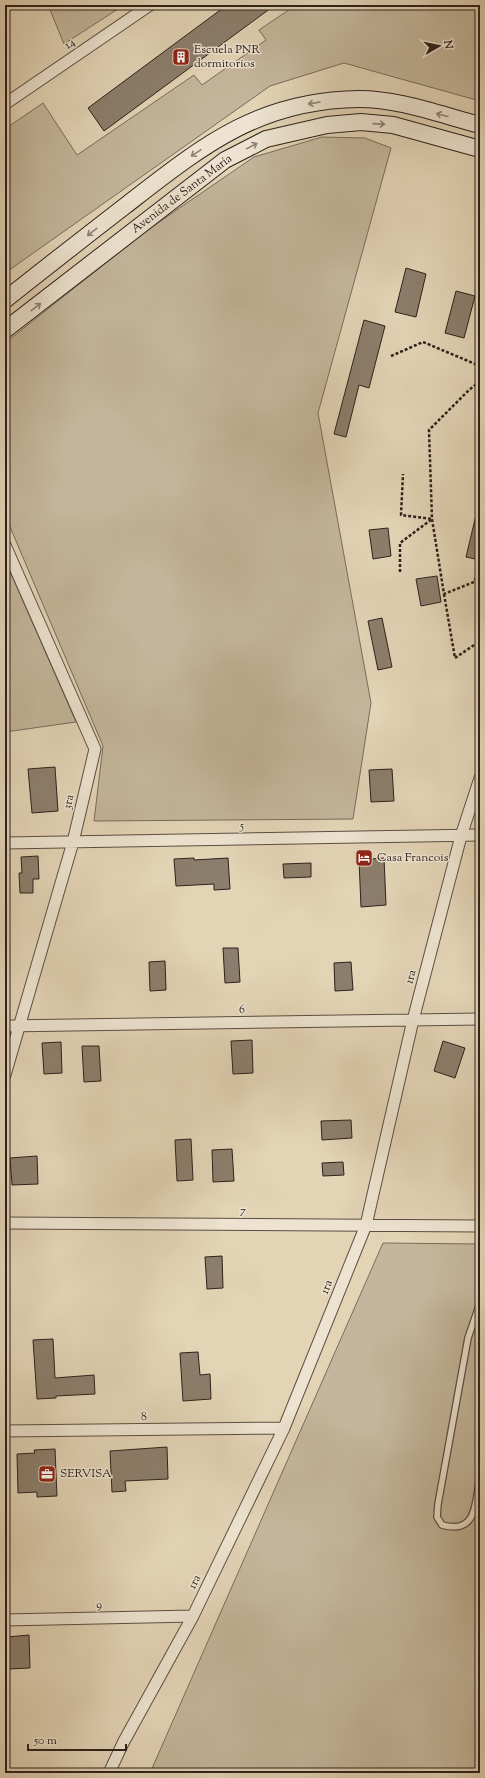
<svg xmlns="http://www.w3.org/2000/svg" width="485" height="1778" font-family="'Sorts Mill Goudy',serif">
<rect width="100%" height="100%" fill="#e3d4b6"/>
<filter id="stains"><feTurbulence type="fractalNoise" baseFrequency=".005" numOctaves="4"/><feColorMatrix values="0 0 0 0 .2 0 0 0 0 .09 0 0 0 0 .02 0 0 0 .5 -.17"/></filter>
<radialGradient id="worn" r=".72"><stop offset=".6" stop-color="#630" stop-opacity="0"/><stop offset="1" stop-color="#630" stop-opacity=".3"/></radialGradient>
<!-- green -->
<path fill="#c4b69c" stroke="#786c5c" d="M48 5H124L64 44Z
M296 5H480V101L344 63 270 86 5 273V129L43 103 77 155 194 75 202 85 266 40 259 30Z
M322 137 365 138 391 148 318 413 371 703 353 819 94 821 103 746 5 515V343L146 231 254 157Z
M5 560 76 722 5 732Z
M383 1243 480 1244V1773H150Z"/>
<!-- building -->
<path fill="#8c7e6c" stroke="#2d211c" d="M227 5H275L104 131 88 108Z
M406 268 426 274 416 317 395 312Z
M456 291 475 296 464 338 445 333Z
M364 320 385 326 369 388 359 385 346 437 334 434Z
M476 515 480 516V560L466 557Z
M388 528 391 556 373 559 369 530Z
M437 576 441 602 421 606 416 579Z
M382 618 392 667 378 670 368 621Z
M55 767 58 811 32 813 28 769Z
M392 769 394 801 371 802 369 770Z
M38 856 39 879H33V893H20L19 873H22L21 857Z
M194 858V860L228 858 230 889 214 890V884L176 886 174 859Z
M384 858 386 905 361 907 359 860Z
M311 863V877L284 878 283 864Z
M223 948H238L240 982 225 983Z
M165 961 166 990 150 991 149 962Z
M351 962 353 990 335 991 334 963Z
M252 1040 253 1073 233 1074 231 1041Z
M443 1041 465 1048 455 1078 434 1071Z
M61 1042 62 1073 44 1074 42 1043Z
M82 1046H99L101 1081 84 1082Z
M351 1120 352 1138 322 1140 321 1121Z
M191 1139 193 1180 177 1181 175 1140Z
M232 1149 234 1181 213 1182 212 1150Z
M37 1156 38 1184 12 1185 10 1158Z
M343 1162 344 1175 323 1176 322 1163Z
M222 1256 223 1288 207 1289 205 1257Z
M53 1339 55 1378 94 1375 95 1394 56 1396V1398L37 1399 33 1340Z
M198 1352 200 1375 210 1374 211 1399 183 1401 180 1353Z
M167 1447 168 1479 125 1481 126 1491 112 1492 110 1451Z
M55 1449 57 1496 37 1497V1492L18 1493 17 1454 35 1453 34 1450Z
M29 1635 30 1668 9 1669 7 1637Z"/>
<g fill="none" stroke-linecap="round" stroke-linejoin="round">
<defs>
<path id="lane" d="M480 1303 468 1338 438 1504 437 1517 442 1525C478 1535 475 1502 480 1476"/>
<path id="street" d="M5 104 150 5
M5 545 95 749 73 842 5 1075
M5 843 480 835
M5 1026 480 1019
M5 1223 480 1226
M5 1431 284 1428
M5 1620 193 1616
M109 1773 123 1743 193 1616 284 1428 366 1225 413 1020 461 836 480 778"/>
<path id="secondary" d="M5 300C45 268 85 237 125 206 200 148 257 100 359 99 400 99 441 115 480 125
M5 330 225 160 266 139 327 125 361 122 393 125 480 149"/>
</defs>
<!-- lane casing -->
<use href="#lane" stroke="#5a4e42" stroke-width="8"/>
<!-- street casing -->
<use href="#street" stroke="#5a4e42" stroke-width="13"/>
<!-- secondary casing -->
<use href="#secondary" stroke="#2d211c" stroke-width="18"/>
<!-- path -->
<path stroke="#2d211c" stroke-width="2.5" stroke-dasharray="3 2" stroke-linecap="butt" d="M480 267 479 270H480
M391 356 423 342 480 366
M480 381 468 391 429 430 432 519 444 594 474 582 480 570
M400 572V543L432 519 401 515 403 474
M444 594 455 658 480 641"/>
<!-- lane -->
<use href="#lane" stroke="#ede3d0" stroke-width="5.5"/>
<!-- street -->
<use href="#street" stroke="#ede3d0" stroke-width="11"/>
<!-- secondary -->
<use href="#secondary" stroke="#ede3d0" stroke-width="16"/>
</g>
<!-- one-way arrows -->
<defs><path id="oneway-shaft" d="M-6 0H5M1.5-3L5.5 0L1.5 3" fill="none" stroke-width="1.6" stroke-linecap="round" stroke-linejoin="round"/></defs>
<g stroke="#8d8276">
<use href="#oneway-shaft" transform="translate(314 103) rotate(170)"/>
<use href="#oneway-shaft" transform="translate(442 115) rotate(-165)"/>
<use href="#oneway-shaft" transform="translate(379 124) rotate(4)"/>
<use href="#oneway-shaft" transform="translate(252 146) rotate(-27)"/>
<use href="#oneway-shaft" transform="translate(196 153) rotate(146)"/>
<use href="#oneway-shaft" transform="translate(92 232) rotate(142)"/>
<use href="#oneway-shaft" transform="translate(36 307) rotate(-38)"/>
</g>
<!-- icons -->
<defs>
<symbol id="building-square" viewBox="-11 -11 22 22"><rect x="-9" y="-9" width="18" height="18" rx="4" fill="#8f2418" stroke="#ede3d0"/><path d="M-4-6H4V6H1V3H-1V6H-4ZM-2.5-4.3h1.7v1.8h-1.7ZM.8-4.3h1.7v1.8H.8ZM-2.5-1h1.7V.8h-1.7ZM.8-1h1.7V.8H.8Z" fill="#fff"/></symbol>
<symbol id="hotel-square" viewBox="-11 -11 22 22"><rect x="-9" y="-9" width="18" height="18" rx="4" fill="#8f2418" stroke="#ede3d0"/><path d="M-6-4.5h1.5V1H6V5H4.5V3h-9V5H-6ZM-4 0a1.8 1.8 0 1 1 3.6 0ZM.5 0V-2.5h3Q6-2.5 6 0Z" fill="#fff"/></symbol>
<symbol id="office-square" viewBox="-11 -11 22 22"><rect x="-9" y="-9" width="18" height="18" rx="4" fill="#8f2418" stroke="#ede3d0"/><path d="M-6-3h4V-5.5h4V-3h4V5H-6ZM-1-4.5V-3h2v-1.5ZM-6 0V1H6V0Z" fill="#fff"/></symbol>
</defs>
<g fill-rule="evenodd">
<use href="#building-square" x="171" y="47" width="20" height="20"/>
<use href="#hotel-square" x="354" y="848" width="20" height="20"/>
<use href="#office-square" x="37" y="1464" width="20" height="20"/>
</g>
<g text-anchor="middle" dominant-baseline="central" stroke-width="3" stroke-linejoin="round" paint-order="stroke">
<!-- street labels -->
<g font-size="12" fill="#2d211c" stroke="#ede3d0">
<text transform="translate(70 44) rotate(-34)">14</text>
<text transform="translate(182 194) rotate(-37)">Avenida de Santa María</text>
<text transform="translate(69 802) rotate(-77)">3ra</text>
<text transform="translate(242 826) rotate(-1)">5</text>
<text transform="translate(411 977) rotate(-75)">1ra</text>
<text transform="translate(242 1010) rotate(-1)">6</text>
<text x="243" y="1211">7</text>
<text transform="translate(327 1287) rotate(-68)">1ra</text>
<text transform="translate(144 1417) rotate(-1)">8</text>
<text transform="translate(195 1582) rotate(-64)">1ra</text>
<text transform="translate(99 1605) rotate(-1)">9</text>
</g>
<!-- poi labels -->
<g font-size="12" fill="#2d211c" stroke="#ede3d0" text-anchor="start">
<text x="194" y="50">Escuela PNR<tspan x="194" dy="14">dormitorios</tspan></text>
<text x="377" y="858">Casa Francois</text>
<text x="60" y="1474">SERVISA</text>
</g>
</g>
<!-- margin -->
<rect width="485" height="1778" fill="none" stroke="#e3d4b6" stroke-width="20"/>
<rect x="6" y="6" width="473" height="1766" fill="none" stroke="#2d211c" stroke-width="2"/>
<rect x="10" y="10" width="465" height="1758" fill="none" stroke="#2d211c"/>
<!-- north arrow -->
<g transform="translate(439 46) rotate(81)" stroke="#ede3d0" stroke-width="3" paint-order="stroke">
<path d="M0-3L7 15L0 10L-7 15Z" fill="#2d211c"/>
<text y="-6" font-size="11" font-weight="bold" text-anchor="middle" fill="#2d211c">N</text>
</g>
<!-- scale -->
<path d="M28 1744v6h98v-6" fill="none" stroke="#2d211c" stroke-width="2"/>
<text x="34" y="1744" font-size="12" fill="#2d211c" stroke="#ede3d0" stroke-width="3" paint-order="stroke">50 m</text>
<rect width="100%" height="100%" filter="url(#stains)"/>
<rect width="100%" height="100%" fill="url(#worn)"/>
</svg>
